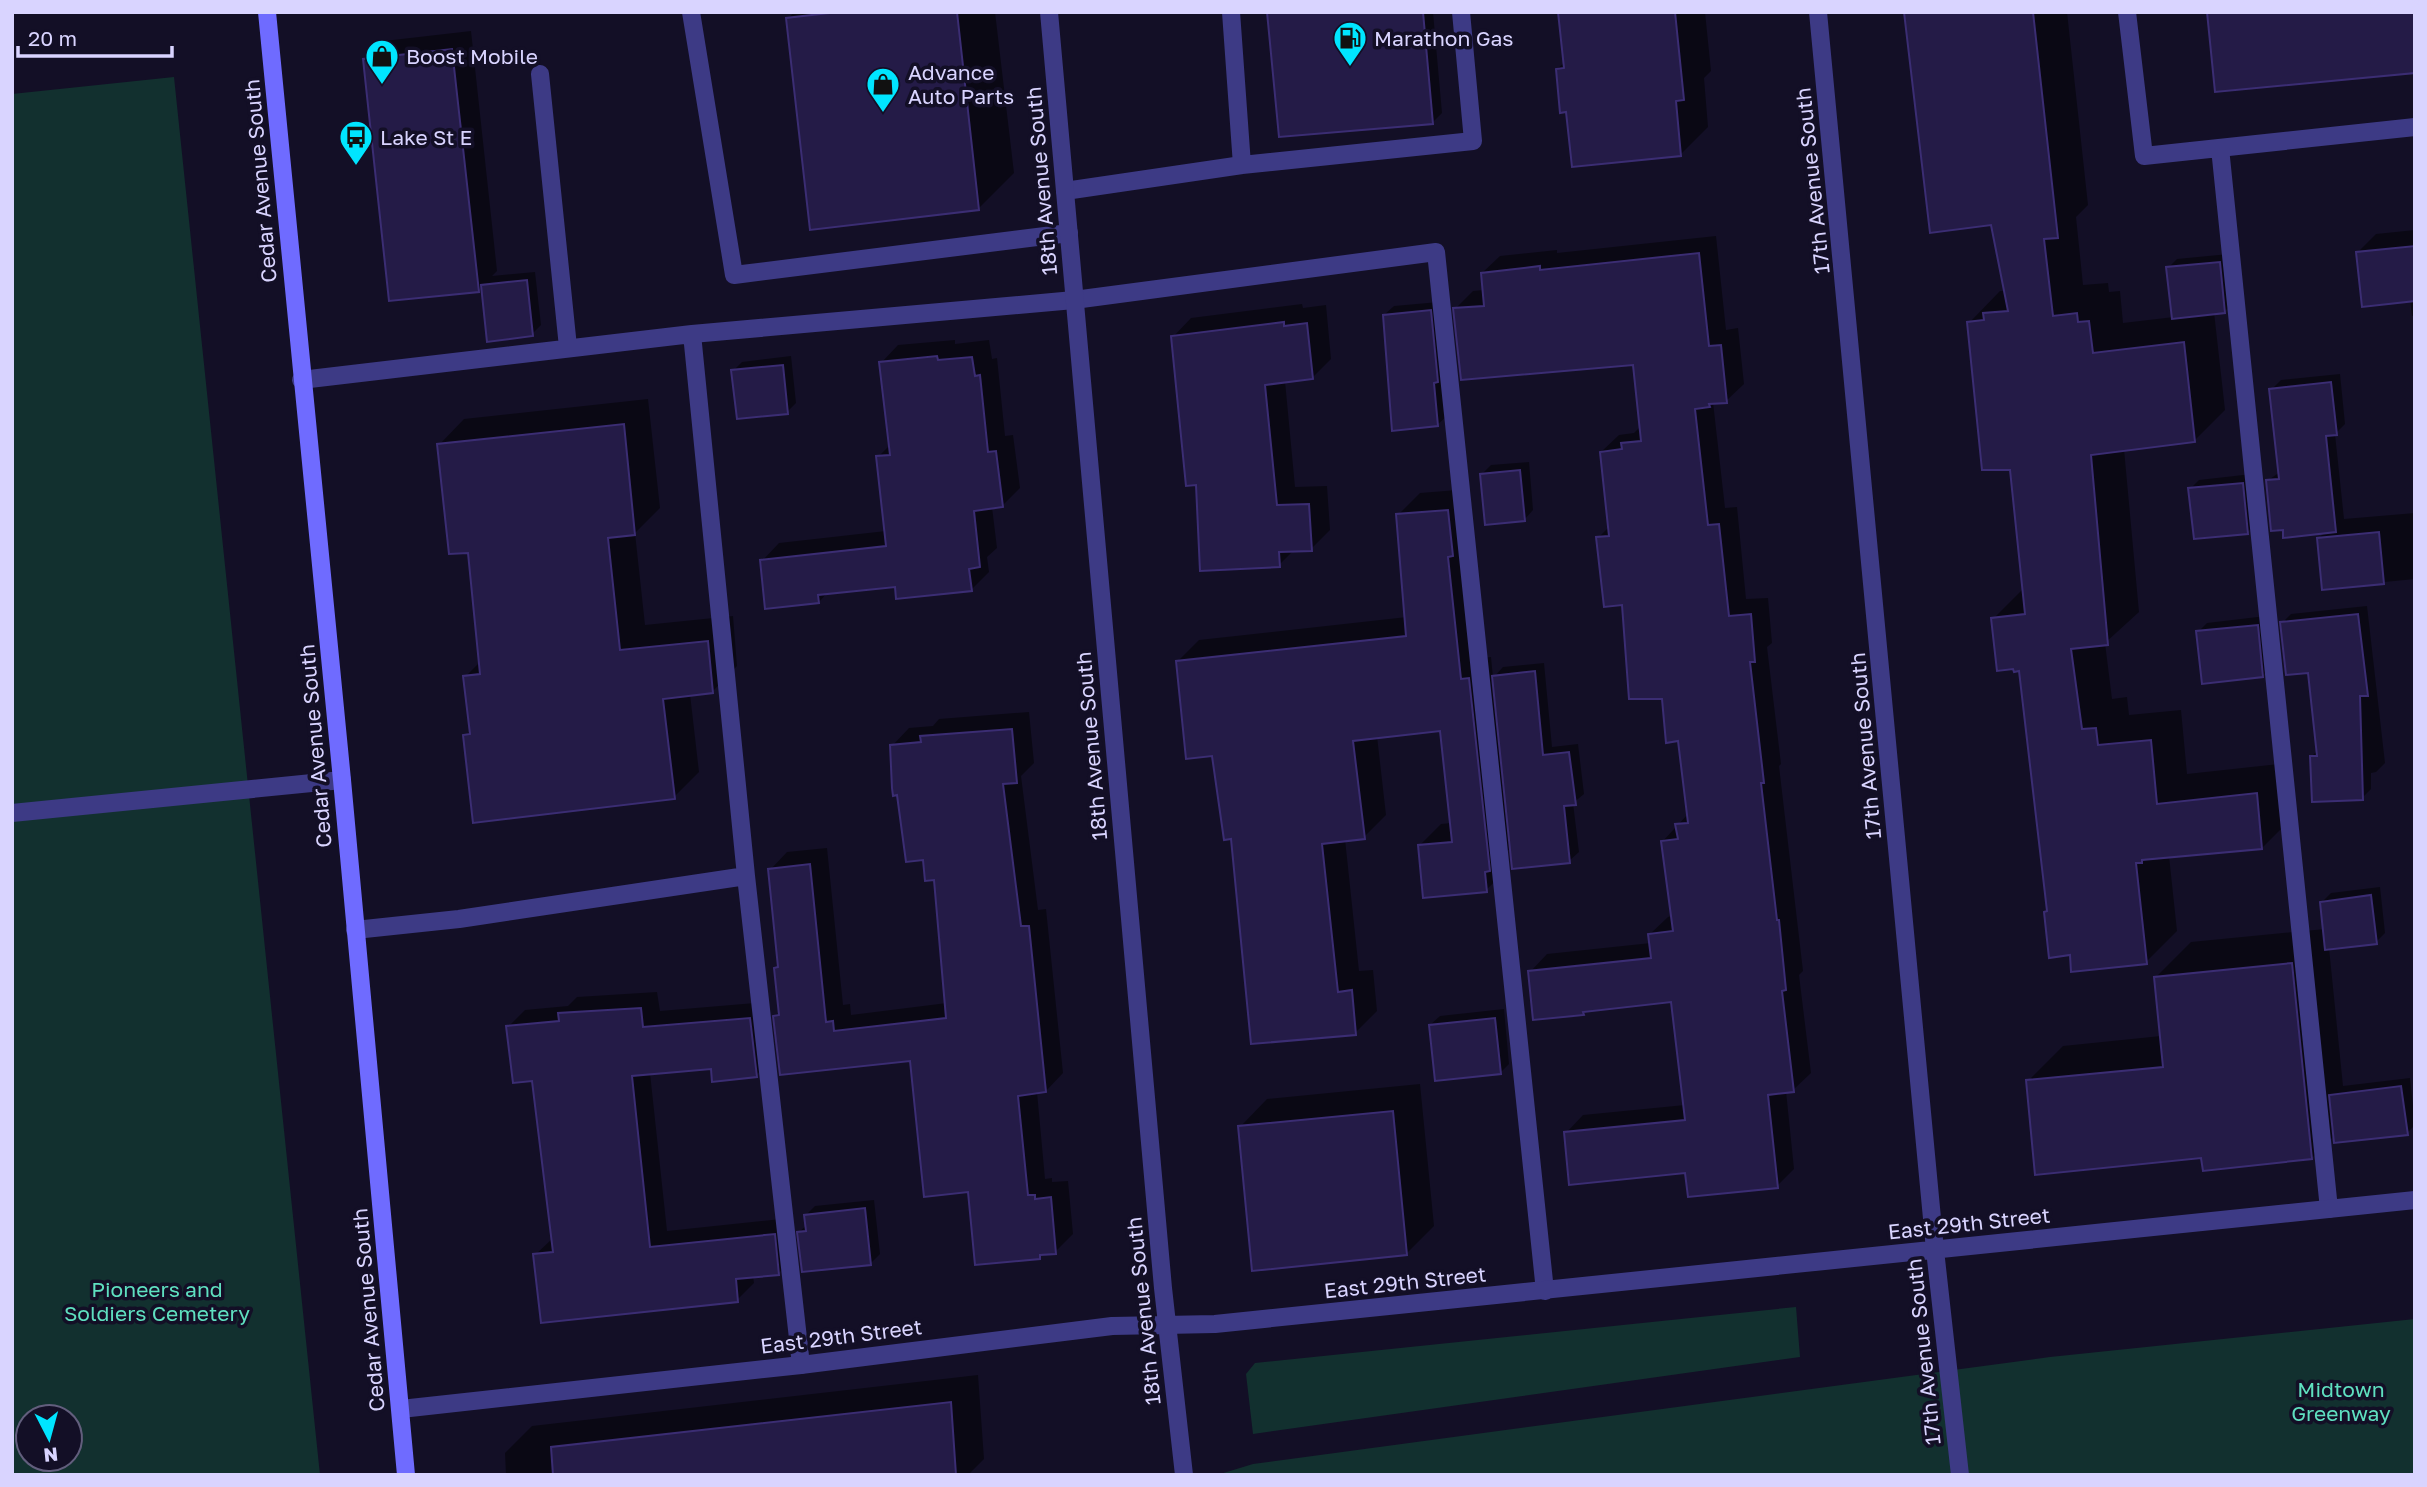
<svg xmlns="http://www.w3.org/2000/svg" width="2427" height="1487" font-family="'Golos Text',sans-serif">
<rect width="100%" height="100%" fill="#130f26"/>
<!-- green -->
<path fill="#12302f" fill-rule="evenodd" d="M174 77 320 1475H12V94ZM28 1417H70V1459H28Z
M1796 1307 1800 1357 1253 1434 1246 1374 1255 1363Z
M2415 1319V1475H1217L1253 1464 2050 1357Z"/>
<!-- shadow -->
<path fill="#0007" d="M794 12H995L1014 173 979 208 788 19Z
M1270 12H1433L1442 113 1433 122Z
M1559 12H1705L1711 71 1704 78 1708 127 1681 154 1568 110 1557 69 1565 62Z
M1906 12H2067L2088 205 2076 217 2083 285 2108 283 2109 292 2120 291 2123 323 2174 317 2168 268 2177 259 2229 254 2234 302 2225 311 2214 312 2225 410 2194 441 2124 449 2139 612 2105 643 2112 699 2127 697 2129 715 2181 710 2187 774 2288 763 2293 817 2262 848 2169 856 2177 931 2146 962 2071 953 2048 910 2021 669 1993 619 2024 588 2012 469 1969 323 2000 291H2006L1992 223Z
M471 31 497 271 492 276 535 272 541 325 532 334 483 286 478 290 365 60 384 41Z
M2415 230V315L2412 316 2410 300 2358 252 2376 234Z
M1716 236 1726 330 1738 328 1744 384 1726 401 1713 402 1725 508 1737 507 1746 599 1768 598 1772 643 1767 647 1781 764 1779 766 1803 971 1799 975 1811 1073 1793 1090 1786 1091 1794 1169 1777 1186 1687 1171 1566 1133 1583 1115 1685 1105 1672 1001 1587 1010 1583 1013 1530 972 1547 954 1651 943 1650 934 1668 917 1672 916 1662 842 1688 814 1680 739 1598 538 1610 526 1601 452 1619 435 1634 433 1641 426 1635 363 1455 309 1473 291 1484 290 1482 273 1500 256 1557 250V253Z
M1439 302 1447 416 1437 425 1384 315 1394 306Z
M1302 304 1303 308 1326 305 1331 359 1312 378 1285 381 1295 487 1327 486 1330 530 1311 549 1294 550 1279 565 1197 483 1173 337 1191 318Z
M955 340V344L989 340 992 359 997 358 1005 436 1013 435 1020 488 1002 506 992 507 997 548 987 557 989 572 971 590 897 585 828 592 819 602 762 561 779 543 886 531 878 457 890 445 881 363 898 345Z
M791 356 796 403 787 412 733 371 742 362Z
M2340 374 2345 424 2335 434 2344 519 2415 513V579L2323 588 2319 538 2325 532 2267 481 2280 472 2271 390 2281 380Z
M648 399 660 508 635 533 645 625 733 616 737 666 712 692 690 694 699 772 674 797 465 736 471 730 465 677 481 661 469 551 439 445 464 419Z
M1529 462 1533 510 1524 520 1482 474 1491 465Z
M2252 474 2257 523 2247 532 2190 489 2199 480Z
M1470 489 1482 658 1491 657 1493 678 1503 667 1544 663 1552 747 1578 744 1584 794 1573 803 1579 852 1569 861 1512 847 1506 852 1508 869 1486 890 1419 846 1441 824 1452 823 1442 729 1377 736 1386 815 1364 837 1345 839 1359 971 1373 970 1377 1011 1355 1033 1232 837 1213 754 1177 662 1199 640 1407 617 1398 515 1420 493Z
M2367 606 2385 763 2376 772 2371 773V789L2362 798 2312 756 2318 750 2309 671 2282 623 2291 614Z
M2266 616 2271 667 2262 676 2198 632 2207 623Z
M1029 712 1034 763 1021 776 1038 910 1046 909 1063 1073 1046 1091 1037 1092 1045 1179 1052 1178V1182L1068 1181 1073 1234 1055 1252 1043 1253 1039 1257 970 1190 912 1059 775 1016 780 1011 775 969 780 964 770 870 787 852 827 848 843 1005 850 1004 851 1015 947 1003 935 878 925 858 892 746 909 728 933 726 939 719Z
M2380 887 2385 933 2376 942 2329 948 2343 1086 2410 1078 2415 1125 2407 1133 2335 1135 2312 1158 2203 1156 2028 1081 2063 1046 2161 1036 2156 977 2191 942 2325 929 2322 902 2331 893Z
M657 992 660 1011 767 1002 773 1059 756 1075 712 1067 650 1073 667 1231 791 1218 795 1256 779 1273 753 1276 754 1283 737 1300 535 1255 553 1238 534 1079 508 1027 525 1010 568 1006 577 997Z
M1504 1009 1509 1064 1500 1073 1430 1025 1440 1016Z
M1420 1084 1434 1226 1406 1254 1240 1127 1267 1099Z
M874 1200 880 1254 870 1264 799 1232 807 1225 806 1215 815 1206Z
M978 1375 984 1459 968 1475H506L505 1453 532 1426Z"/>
<!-- building -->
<path fill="#241b47" stroke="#3b2d73" stroke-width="2" d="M838 12H957L979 210 810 230 786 18Z
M1267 12H1423L1433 124 1279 137Z
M1558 12H1675L1684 100 1676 101 1681 156 1572 167 1566 112 1560 113 1556 69 1564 68Z
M1904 12H2033L2058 238 2044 239 2053 316 2077 313 2078 322 2089 321 2093 353 2184 342 2195 442 2091 455 2108 645 2071 649 2082 729 2096 728 2098 745 2151 740 2157 804 2257 793 2262 849 2142 860V863H2136L2147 964 2071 972 2070 955 2049 958 2044 912 2047 911 2019 671 2014 672 2013 669 1997 671 1991 618 2025 614 2010 470H1982L1967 322 1984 320 1983 313 2008 311 1991 225 1930 233Z
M2207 12H2415V73L2215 92Z
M452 49 479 292 389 301 363 59Z
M2415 246V301L2362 307 2356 252Z
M1699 253 1709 346 1721 345 1727 403 1709 404 1710 407 1695 409 1708 525 1719 524 1729 616 1751 614 1755 662H1750L1764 783H1761L1777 920H1779L1786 990 1782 991 1794 1092 1768 1095 1778 1188 1688 1197 1685 1173 1569 1185 1564 1132 1685 1120 1671 1002 1583 1012 1584 1015 1533 1020 1528 971 1651 958 1648 934 1673 931 1661 841 1678 839 1675 824 1688 823 1678 741 1666 743 1662 699H1629L1622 605 1604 607 1596 537 1609 536 1600 452 1622 449 1621 443 1641 441 1633 365 1461 380 1453 308 1484 306 1481 273 1540 266V270Z
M2220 262 2225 313 2172 319 2166 267Z
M527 280 533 336 487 342 481 285Z
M1431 310 1438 382 1434 383 1438 426 1392 431 1383 315Z
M1284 322V326L1307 323 1313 379 1265 385 1277 505 1309 504 1312 551 1279 552 1280 567 1200 571 1196 485 1186 486 1171 336Z
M937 356 938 360 972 357 975 376 980 375 988 452 996 451 1003 507 974 511 980 567 969 569 972 591 896 599 895 587 818 595 819 603 765 609 760 560 886 546 876 456 890 455 879 362Z
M783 365 788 414 737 419 731 370Z
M2331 382 2337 435 2326 436 2336 532 2283 538V530L2271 531 2266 480 2279 479 2269 389Z
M624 424 635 535 608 538 620 650 708 641 713 693 663 699 675 799 473 823 463 735 470 734 463 676 480 674 468 553 449 554 437 444Z
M1520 470 1525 521 1485 525 1480 474Z
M2243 483 2248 534 2194 539 2188 488Z
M1448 510 1453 556 1448 557 1461 679 1469 678 1490 871 1485 872 1487 892 1423 898 1418 845 1452 842 1440 731 1353 741 1365 839 1322 844 1338 992 1352 990 1356 1035 1251 1044 1231 839 1224 840 1212 756 1186 759 1176 661 1406 636 1396 514Z
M2379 532 2384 584 2322 590 2317 538Z
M2358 614 2368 696H2360L2363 800 2312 802 2310 756H2317L2308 673 2286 675 2280 622Z
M2258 625 2263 677 2202 684 2196 631Z
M1535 671 1543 755 1569 752 1576 805 1564 806 1570 863 1512 869 1492 676Z
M1012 729 1017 783 1003 784 1021 926H1029L1046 1092 1018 1096 1028 1195H1035V1199L1051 1197 1056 1254 1040 1255V1259L975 1265 968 1192 924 1197 910 1061 780 1075 773 1016 779 1015 774 968 778 967 768 869 810 864 826 1022 833 1021 834 1031 946 1018 934 880 925 881 923 860 906 862 897 795 893 796 892 788 890 745 921 742 920 736Z
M2371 895 2377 944 2325 950 2320 902Z
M2292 963 2312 1159 2203 1171 2201 1158 2035 1175 2026 1080 2163 1067 2154 977Z
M641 1008 643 1027 750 1018 757 1077 712 1082 711 1069 632 1076 650 1247 775 1234 779 1275 736 1279 738 1302 541 1323 533 1254 553 1252 532 1081 513 1083 506 1026 559 1021 558 1013Z
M1495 1018 1501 1074 1435 1081 1429 1025Z
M2401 1086 2408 1135 2334 1143 2329 1095Z
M1393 1111 1407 1255 1252 1271 1238 1126Z
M865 1208 871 1265 802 1272 797 1232 806 1231 804 1215Z
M951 1402 956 1475H553L551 1447Z"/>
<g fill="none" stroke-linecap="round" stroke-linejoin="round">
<!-- lane -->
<path stroke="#3d3a85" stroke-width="18" d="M691 12 734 275 1069 233
M1231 12 1242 165
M2127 12 2144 156 2415 127
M540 74 568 347
M2220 148 2329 1209
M1065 191 1242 165 1473 141 1461 12
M692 334 746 876 801 1365
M301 380 692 334 1074 300 1436 252 1545 1291
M12 813 342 780
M355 930 459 919 746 876"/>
<!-- street -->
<path stroke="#3d3a85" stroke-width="18" d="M1049 12 1163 1288 1184 1475
M1818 12 1935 1250 1960 1475
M401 1409 801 1365 1112 1326 1215 1324 2415 1200"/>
<!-- secondary -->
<path stroke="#6f6bff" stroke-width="18" d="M267 12 342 780 406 1475"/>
</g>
<!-- icons -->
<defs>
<symbol id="fuel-pin" viewBox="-11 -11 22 30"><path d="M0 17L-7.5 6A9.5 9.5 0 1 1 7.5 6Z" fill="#00e5ff" stroke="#130f26"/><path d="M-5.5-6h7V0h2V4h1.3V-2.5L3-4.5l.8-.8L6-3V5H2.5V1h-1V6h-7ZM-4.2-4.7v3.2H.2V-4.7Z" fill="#111"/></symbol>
<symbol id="shop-pin" viewBox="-11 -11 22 30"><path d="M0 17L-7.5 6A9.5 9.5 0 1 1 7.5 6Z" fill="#00e5ff" stroke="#130f26"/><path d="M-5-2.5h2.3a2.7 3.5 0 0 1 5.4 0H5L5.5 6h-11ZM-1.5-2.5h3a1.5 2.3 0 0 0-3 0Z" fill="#111"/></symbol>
<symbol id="bus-pin" viewBox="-11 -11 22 30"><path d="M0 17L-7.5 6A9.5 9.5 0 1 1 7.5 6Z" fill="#00e5ff" stroke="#130f26"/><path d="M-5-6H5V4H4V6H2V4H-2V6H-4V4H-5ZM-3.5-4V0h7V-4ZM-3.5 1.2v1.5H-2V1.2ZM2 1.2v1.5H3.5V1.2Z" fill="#111"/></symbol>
</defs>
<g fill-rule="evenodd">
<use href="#fuel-pin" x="1331" y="19" width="38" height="52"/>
<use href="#shop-pin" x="363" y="37" width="38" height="52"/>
<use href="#shop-pin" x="864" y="65" width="38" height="52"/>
<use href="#bus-pin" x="337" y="118" width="38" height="52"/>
</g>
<g text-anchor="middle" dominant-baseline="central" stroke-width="7" stroke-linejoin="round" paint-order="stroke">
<!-- poi labels -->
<g font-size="21" fill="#d9d4ff" stroke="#130f26" text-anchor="start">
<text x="1374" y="38">Marathon Gas</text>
<text x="406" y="56">Boost Mobile</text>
<text x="908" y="72">Advance<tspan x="908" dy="24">Auto Parts</tspan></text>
<text x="380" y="137">Lake St E</text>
</g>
<!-- street labels -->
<g font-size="21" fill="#d9d4ff" stroke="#130f26">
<text transform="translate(260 181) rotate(-95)">Cedar Avenue South</text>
<text transform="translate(1041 181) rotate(-95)">18th Avenue South</text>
<text transform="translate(1812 181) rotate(-96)">17th Avenue South</text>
<text transform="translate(315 746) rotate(-95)">Cedar Avenue South</text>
<text transform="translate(1091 746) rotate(-95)">18th Avenue South</text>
<text transform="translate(1865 746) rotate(-95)">17th Avenue South</text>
<text transform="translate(1969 1223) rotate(-6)">East 29th Street</text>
<text transform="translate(1405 1282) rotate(-6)">East 29th Street</text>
<text transform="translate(368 1310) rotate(-95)">Cedar Avenue South</text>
<text transform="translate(1143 1311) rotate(-96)">18th Avenue South</text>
<text transform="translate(841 1336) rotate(-7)">East 29th Street</text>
<text transform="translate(1923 1352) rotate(-96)">17th Avenue South</text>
</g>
<!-- park labels -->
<g font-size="21" fill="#5fe0c0" stroke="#130f26">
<text x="157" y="1289">Pioneers and<tspan x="157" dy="24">Soldiers Cemetery</tspan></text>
<text x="2341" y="1389">Midtown<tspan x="2341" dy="24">Greenway</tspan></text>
</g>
</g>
<!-- border -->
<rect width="2427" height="1487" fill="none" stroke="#d9d4ff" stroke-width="28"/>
<!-- north arrow -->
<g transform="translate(49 1438) rotate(174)"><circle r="33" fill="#130f26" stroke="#625e7d" stroke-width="2"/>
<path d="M0-5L12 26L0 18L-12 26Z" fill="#00e5ff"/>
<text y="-10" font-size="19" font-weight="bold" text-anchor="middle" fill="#d9d4ff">N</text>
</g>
<!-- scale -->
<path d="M18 46v10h154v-10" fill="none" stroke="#d9d4ff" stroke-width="3.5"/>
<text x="28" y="46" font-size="21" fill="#d9d4ff" stroke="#130f26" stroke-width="5" paint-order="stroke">20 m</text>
</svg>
